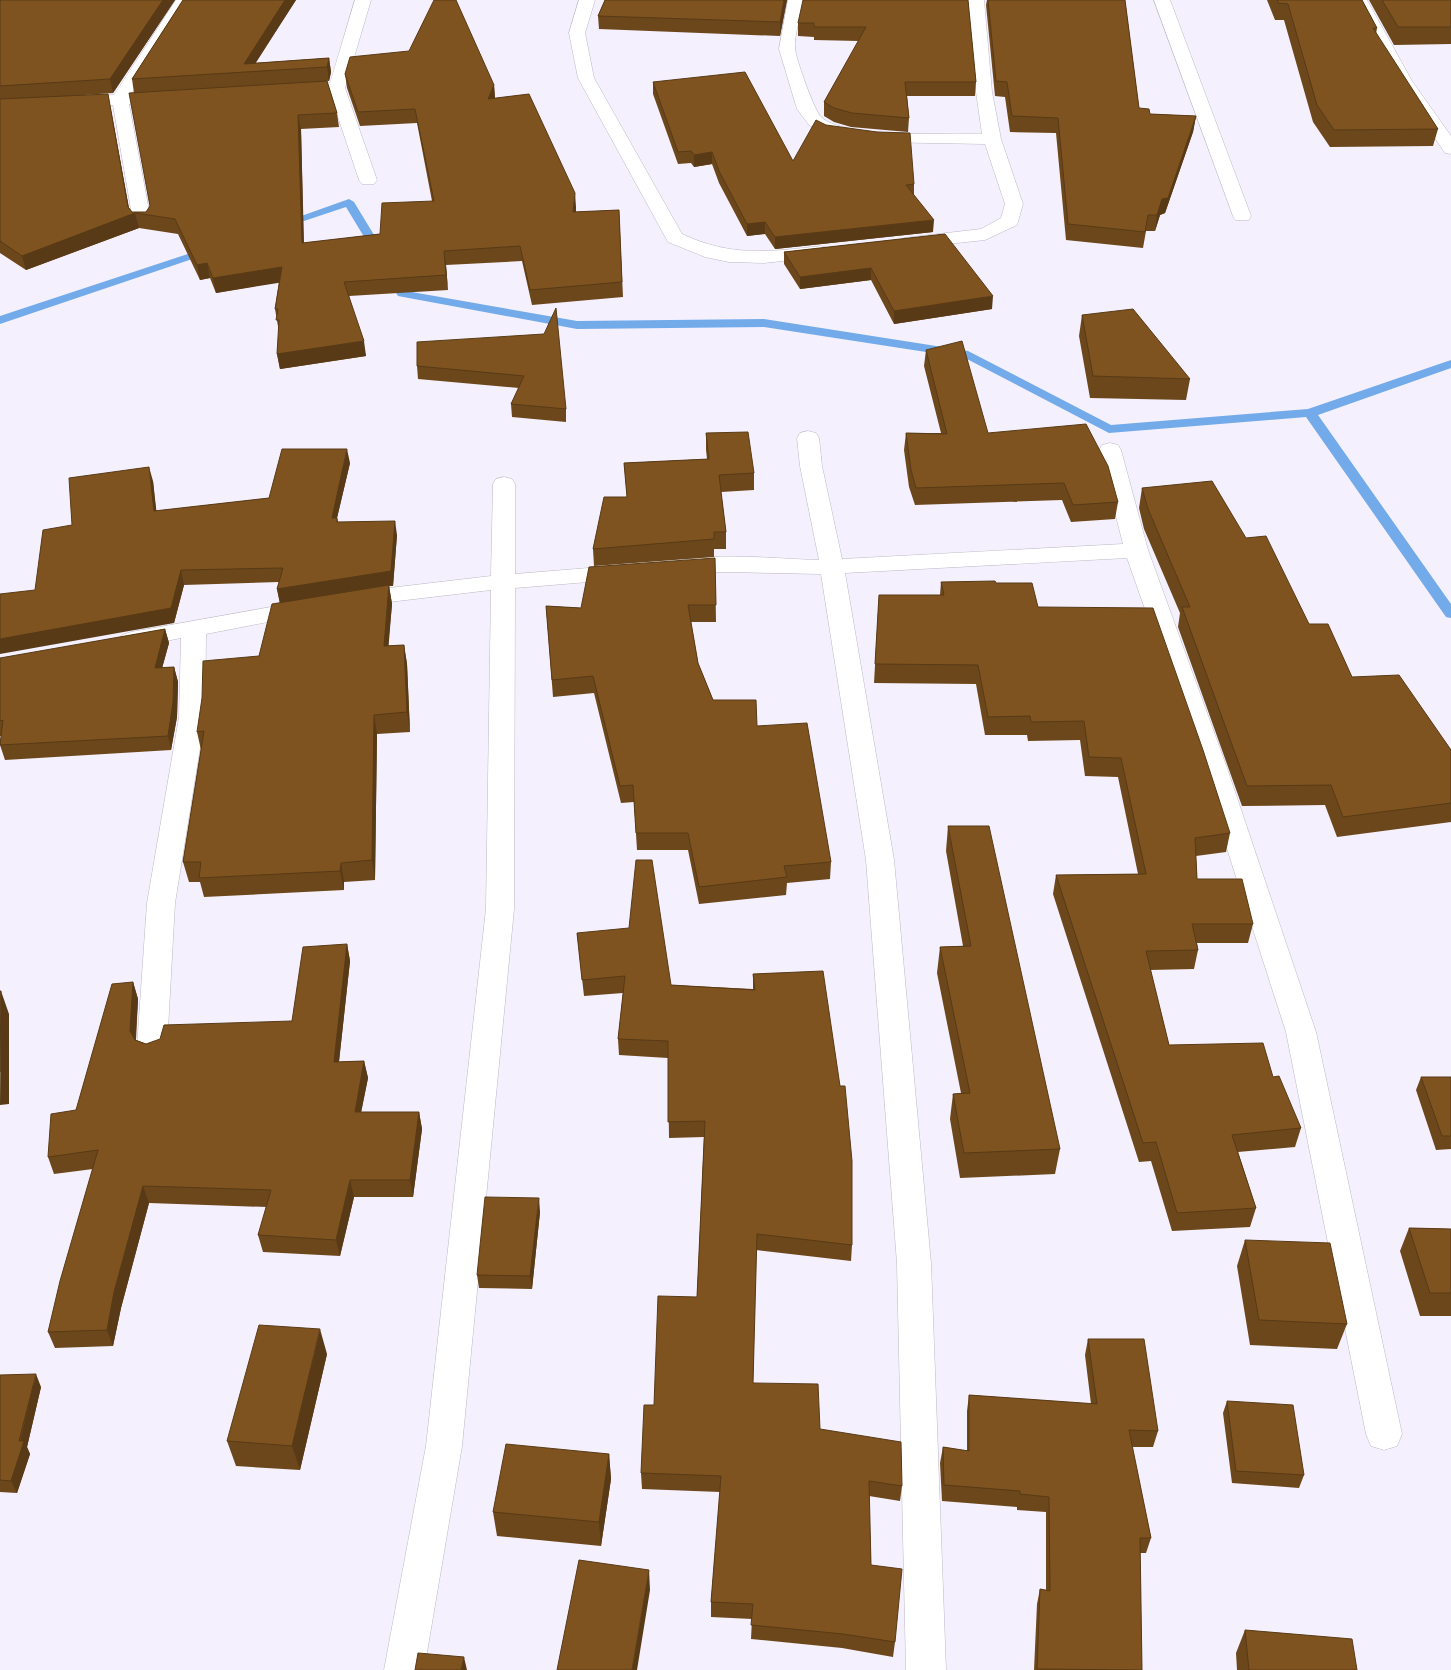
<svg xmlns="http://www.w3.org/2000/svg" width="1451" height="1670" font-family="Commissioner,sans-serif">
<rect width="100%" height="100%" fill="#f4f0fe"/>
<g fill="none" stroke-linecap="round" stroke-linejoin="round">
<!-- stream -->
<path fill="#72aaea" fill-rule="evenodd" d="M349 199 354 202 385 253 383 255H375L346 207 286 227H278L276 225Z
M209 247 215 250 213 252 0 324V316Z
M391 272 395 273 406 291 577 321 764 319 968 351 1111 425 1308 409 1451 360V368L1318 415 1451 604V618L1446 617 1306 417 1109 433 965 358 764 327 577 329 398 296 385 275Z"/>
<defs>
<path id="street" d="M176 0H192L131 94 174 93 176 97 174 101 168 102 129 104 151 221 149 225H135L133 221 113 105 0 112V102L114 95Z
M355 0H371L345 88 377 180 374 184H362L359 180 330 93 291 95 285 94 283 90 285 86 291 85 330 83Z
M579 0H595L585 33 594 78 682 234C731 257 769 252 821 246L828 248 831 252 828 256 764 263 729 262 705 257 668 242 578 78 569 33Z
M788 0H804C801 15 794 34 795 49 796 59 814 110 821 117 844 139 948 133 982 134L976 92 968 0H984L992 92 1001 139 1023 204 1017 225 985 240 911 248 904 246 901 242 904 238 981 229 1001 218 1005 204 985 144 877 142 826 135 809 125 797 109 779 49Z
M1154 0H1170L1251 216 1249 220H1235L1233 216Z
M1351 0H1367L1412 81 1451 136V154L1445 153 1396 81Z
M808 431 816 433 819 438 822 466 842 559 1123 544 1099 450 1102 445 1110 443 1118 445 1121 450 1148 550 1227 768 1316 1032 1402 1434 1397 1446 1384 1450 1371 1446 1366 1434 1286 1032 1201 768 1127 558 845 573 894 860 931 1263 946 1670H906L897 1263 866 860 821 574 722 572 678 575 670 573 666 568 670 563C717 551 771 559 819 560L800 466 797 438 800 433Z
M504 477 512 479 515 484V574L625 565 633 567 637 572 633 577 625 579 515 588 514 909 462 1446 424 1670H384L426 1446 486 909 491 590 355 606 346 604 343 599 346 594 355 592 491 576 493 484 496 479Z
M305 601 314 603 317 608 314 613 206 634 205 717 175 903 167 1047 163 1055 152 1059 141 1055 137 1047 147 903 179 717 181 638 131 648 122 645 119 640 122 635 131 632Z"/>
</defs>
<!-- street casing -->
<use href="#street" stroke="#bcb8c5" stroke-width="1"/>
<!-- street -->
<use href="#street" fill="#fff" fill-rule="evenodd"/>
</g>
<!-- wall -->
<path fill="#6c471b" d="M0 0H175L113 93 69 96 108 94 129 208 132 212H146L150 206 134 93 132 79 183 0H296L255 63 329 58 331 72 329 81H327L337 113 339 127 301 129 304 243 380 234 432 201 417 123 360 126 347 88 345 74 494 85 495 98 576 207V212L619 210 623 297 532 305 522 261 446 265 448 290 349 296 366 356 280 369 277 354 279 332 275 309 279 282 216 293 210 278 200 280 178 234 139 228 26 270 0 253Z
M605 0H787L780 36 599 29 598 16Z
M968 0 976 82 975 96H907L909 118 908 132 851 127 834 122 824 116V102L859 41 814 40V37L798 36V23Z
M987 0H1125L1139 108 1150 114 1196 116 1193 132 1165 213 1160 215 1155 231H1146L1143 248 1066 240 1056 133 1010 132 1005 97 995 96 986 5Z
M1267 0H1362L1377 28 1376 34 1438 129 1433 146 1330 147 1313 122 1284 20H1275Z
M1369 0H1451V44L1394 45Z
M653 82 793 161 914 184V195L933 232 775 249 765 234 747 236 719 183 712 164 694 167 691 163 678 164 653 94Z
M945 234 992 309 894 324 871 280 800 289 784 264V252Z
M1082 315 1190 379 1186 400 1090 398 1079 336Z
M544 334 566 409V422L512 417 511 404 519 388 418 379 417 366Z
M926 350 988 433 1118 502 1115 519 1071 522 1062 500 915 505 909 487 904 450 906 433H941L924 366Z
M706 433 754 473V490L721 492 726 532V549H714V557L594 566 593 549 627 497 624 463 707 459 706 450Z
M350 463 337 518 338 522 397 535 393 586H389L392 604 388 646 404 645 407 664 410 732 377 734 375 880 344 882V890L204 897 200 882H189L183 862 201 750 197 732 259 656 280 603 277 589 279 582 184 585 174 623 35 590 72 525 153 481 156 511 269 498Z
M1142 488 1246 538 1309 624 1352 677 1451 750V822L1337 837 1325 805 1242 806 1178 627 1180 613 1144 529 1139 508Z
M715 558 716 622H691L698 663 713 700 757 726 831 862 830 879 787 883 786 895 699 904 688 850H637L634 802 621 803 594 693 553 697 546 606 581 608Z
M941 582 996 583 1038 607 1230 833 1226 852 1196 856 1197 879 1253 924 1248 943H1197L1198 950 1194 969 1150 970 1169 1045 1273 1077 1301 1128 1295 1147 1238 1152 1256 1208 1250 1227 1172 1231 1151 1161 1139 1162 1053 894 1056 875 1138 874 1118 777 1085 776 1080 740 1028 741 1027 735H985L976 684 874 683 879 595H940Z
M165 629 169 643 162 668 174 667 178 682 177 717 171 750 5 760 0 745 1 736H0V659Z
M948 826 1060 1149 1055 1174 960 1178 950 1119 953 1094 961 1093 937 973 940 947 963 946 946 851Z
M577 933 671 985 753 989V974L852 1245 851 1261 756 1250 753 1383 902 1486 900 1501 869 1496 871 1565 895 1642 893 1657 842 1648 751 1639 752 1619 711 1617V1602L720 1492 642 1489 641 1473 654 1405 697 1297 704 1137 669 1138 668 1058 619 1055 618 1039 623 993 584 996Z
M347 944 350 961 339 1062 364 1061 368 1078 361 1112H419L422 1129 413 1197H354L340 1256 263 1252 258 1235 267 1207 149 1203 121 1308 113 1346 55 1348 48 1332 93 1169 54 1174 48 1157 76 1110 133 982 138 999 136 1040 146 1044 292 1021Z
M1421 1077H1451V1149L1436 1150 1416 1090Z
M540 1212 532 1289 479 1288 477 1275Z
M1409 1228 1451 1229V1316H1420L1400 1251Z
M1245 1240 1347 1324 1337 1349 1250 1345 1237 1266Z
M1088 1339 1158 1431 1153 1447H1132L1151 1538 1146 1553H1140L1142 1670H1034L1037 1604 1040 1589 1046 1590V1512L1017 1510V1507L942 1501 940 1463 943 1447 967 1451V1411L969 1395 1091 1404 1085 1355Z
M327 1354 300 1470 236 1466 227 1441Z
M0 1375 41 1387 27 1447 30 1454 17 1493 0 1492Z
M1227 1401 1304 1475 1299 1488 1232 1483 1223 1413Z
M609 1454 611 1479 601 1546 497 1536 493 1512Z
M1245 1630 1357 1670H1237L1236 1653Z"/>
<!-- shaded-wall -->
<path fill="#583a16" d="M163 0H175L113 93 110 79Z
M285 0H296L250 72 244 64Z
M784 0H787L780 36V22Z
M329 58 331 72 329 81 327 67Z
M494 85 495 98 488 99Z
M108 94 130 215 135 213 139 228 26 270 22 256 128 207Z
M298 115 301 129 304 258 302 243Z
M1196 116 1193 132 1165 213 1160 215 1155 231 1157 215 1162 199Z
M712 152V164L694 167V155Z
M575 193 576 207 574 226 573 212Z
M934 220 933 232 775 249V237Z
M765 222V234L747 236V224Z
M444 251 446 265 448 290 446 275Z
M207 263 210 278 200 280 197 265Z
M282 267 284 282 216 293 213 278Z
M871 268V280L800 289V277Z
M993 296 992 309 894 324V311Z
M364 341 366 356 280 369 277 354Z
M347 449 350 463 337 518 339 532 332 518Z
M149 467 153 481 158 525 154 511Z
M395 521 397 535 393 586H389L392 604 387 665 384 646 280 604 277 589Z
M181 570 184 585 174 623 0 654V639Z
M165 629 169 643 158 683 155 668Z
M404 645 407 664 410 732 407 712Z
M174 667 178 682 177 717 171 750 168 736Z
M374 715 377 734 375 880 372 860Z
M341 863 344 882V890L340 871Z
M347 944 350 961 337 1079 334 1062Z
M133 982 138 999 135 1048 130 1031Z
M1 991 9 1014V1104L0 1105Z
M364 1061 368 1078 358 1128 355 1112Z
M419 1112 422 1129 413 1197 410 1180Z
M350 1180 354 1197 340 1256 336 1240Z
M143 1186 149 1203 121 1308 113 1346 107 1330 114 1292Z
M539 1198 540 1212 532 1289 530 1276Z
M320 1329 327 1354 300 1470 292 1446Z
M36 1374 41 1387 27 1447 30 1454 17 1493 11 1481Z
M609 1454 611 1479 601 1546 599 1522Z
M649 1570 650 1590 637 1670H632Z
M464 1657 467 1670H461Z"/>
<!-- building -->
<path fill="#7e531f" stroke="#583a16" d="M0 0H163L110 79 0 86Z
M183 0H285L244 64 329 58 327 67 132 79Z
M434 0H456L494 85 488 99 529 94 575 193 573 212 619 210 622 282 530 290 520 246 444 251 446 275 344 282 364 341 277 354 279 320H276L278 309H275L282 267 213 278 207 263 197 265 175 219 135 213 22 256 0 241V99L108 94 128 207 132 212H146L150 206 129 93 327 81 337 113 298 115 302 243 380 234 382 203 434 201 415 109 358 112 345 74 350 57 409 51Z
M605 0H784L780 22 598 16Z
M803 0H968L976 82H905L909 118 852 113 834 108 824 102 866 27H814V23H798Z
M988 0H1125L1139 108 1149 109 1150 114 1196 116 1168 198 1162 199 1157 215H1148L1145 232 1068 224 1058 118 1012 116 1007 82 996 81Z
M1277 0H1362L1377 28H1373L1438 129 1334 130 1317 105 1288 4 1278 3Z
M1382 0H1451V27H1398Z
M745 72 793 161 816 120 826 125 877 132 910 133 914 184 906 185 934 220 775 237 765 222 747 224 719 171 712 152 694 155 691 151 678 152 653 82Z
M945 234 993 296 894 311 871 268 800 277 784 252Z
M556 308 566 409 511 404 524 376 417 366V342L544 334Z
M1133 309 1190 379 1093 376 1082 315Z
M962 341 988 433 1086 424 1108 466 1118 502 1073 505 1064 483 916 488 911 470 906 433 947 434 926 350Z
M748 432 754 473 719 475 726 532H714V539L593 549 604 497H627L624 463 709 459 706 433Z
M282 449H347L332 518H337V522L395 521 391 571 277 589 283 568 181 570 171 608 0 639V594L35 590 43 530 72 525 69 478 149 467 154 511 269 498Z
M1212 481 1246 538 1266 536 1309 624H1328L1352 677 1399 675 1451 750V803L1343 817 1331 785 1247 786 1182 607H1190L1148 509 1142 488Z
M715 558 716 605H688L698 663 713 700H756L757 726 807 723 831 862 784 866 787 877 699 887 688 833H636L633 785 620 786 593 676 552 680 546 606 581 608 589 567Z
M995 581 996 583H1032L1038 607 1153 608 1203 750 1230 833 1195 838 1197 879H1242L1253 924H1192L1198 950 1146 951 1169 1045 1263 1043 1273 1077 1279 1076 1301 1128 1232 1135 1256 1208 1177 1213 1156 1142 1143 1143 1056 875 1146 874 1121 758 1089 757 1084 721 1031 722 1030 716 988 717 978 665 875 664 879 595H944L941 582Z
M389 585 384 646 404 645 407 712 374 715 372 860 341 863 340 871 199 878 201 862H183L204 731 197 732 202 698 203 661 259 656 272 604Z
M165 629 155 668 174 667 173 702 168 736 0 745 3 720 0 721V658Z
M948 826H989L1060 1149 964 1153 953 1094 970 1093 940 947 971 946Z
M636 860H652L671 985 755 990 753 974 823 971 840 1086H845L852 1161V1245L757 1234 753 1383 818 1384 820 1429 901 1442 902 1486 869 1481 871 1565 902 1569 895 1642 843 1634 751 1625 753 1604 711 1602 721 1476 641 1473 644 1405H654L658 1296 697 1297 705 1121 668 1122V1041L618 1039 625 976 582 980 577 933 629 928Z
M347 944 334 1062 364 1061 355 1112H419L410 1180H350L336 1240 258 1235 271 1190 143 1186 114 1292 107 1330 48 1332 60 1281 98 1150 48 1157 51 1114 76 1110 112 984 133 982 130 1031 135 1040 146 1044 160 1039 164 1025 292 1021 303 947Z
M0 991H1L0 1072Z
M1421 1077H1451V1136H1442Z
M485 1197 539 1198 530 1276 477 1275Z
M1409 1228 1451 1229V1293H1430Z
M1245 1240 1330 1243 1347 1324 1259 1320Z
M259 1325 320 1329 292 1446 227 1441Z
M1088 1339H1144L1158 1431 1129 1430 1151 1538H1140L1142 1670 1037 1669 1040 1589 1050 1591 1049 1497 1020 1494V1491L944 1485 943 1447 969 1451V1395L1097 1404Z
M36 1374 19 1441H24L11 1481 0 1480V1375Z
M1227 1401 1293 1405 1304 1475 1236 1471Z
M506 1444 609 1454 599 1522 493 1512Z
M579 1560 649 1570 632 1670H557Z
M1245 1630 1352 1639 1357 1670H1249Z
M418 1653 464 1657 461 1670H415Z"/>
</svg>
